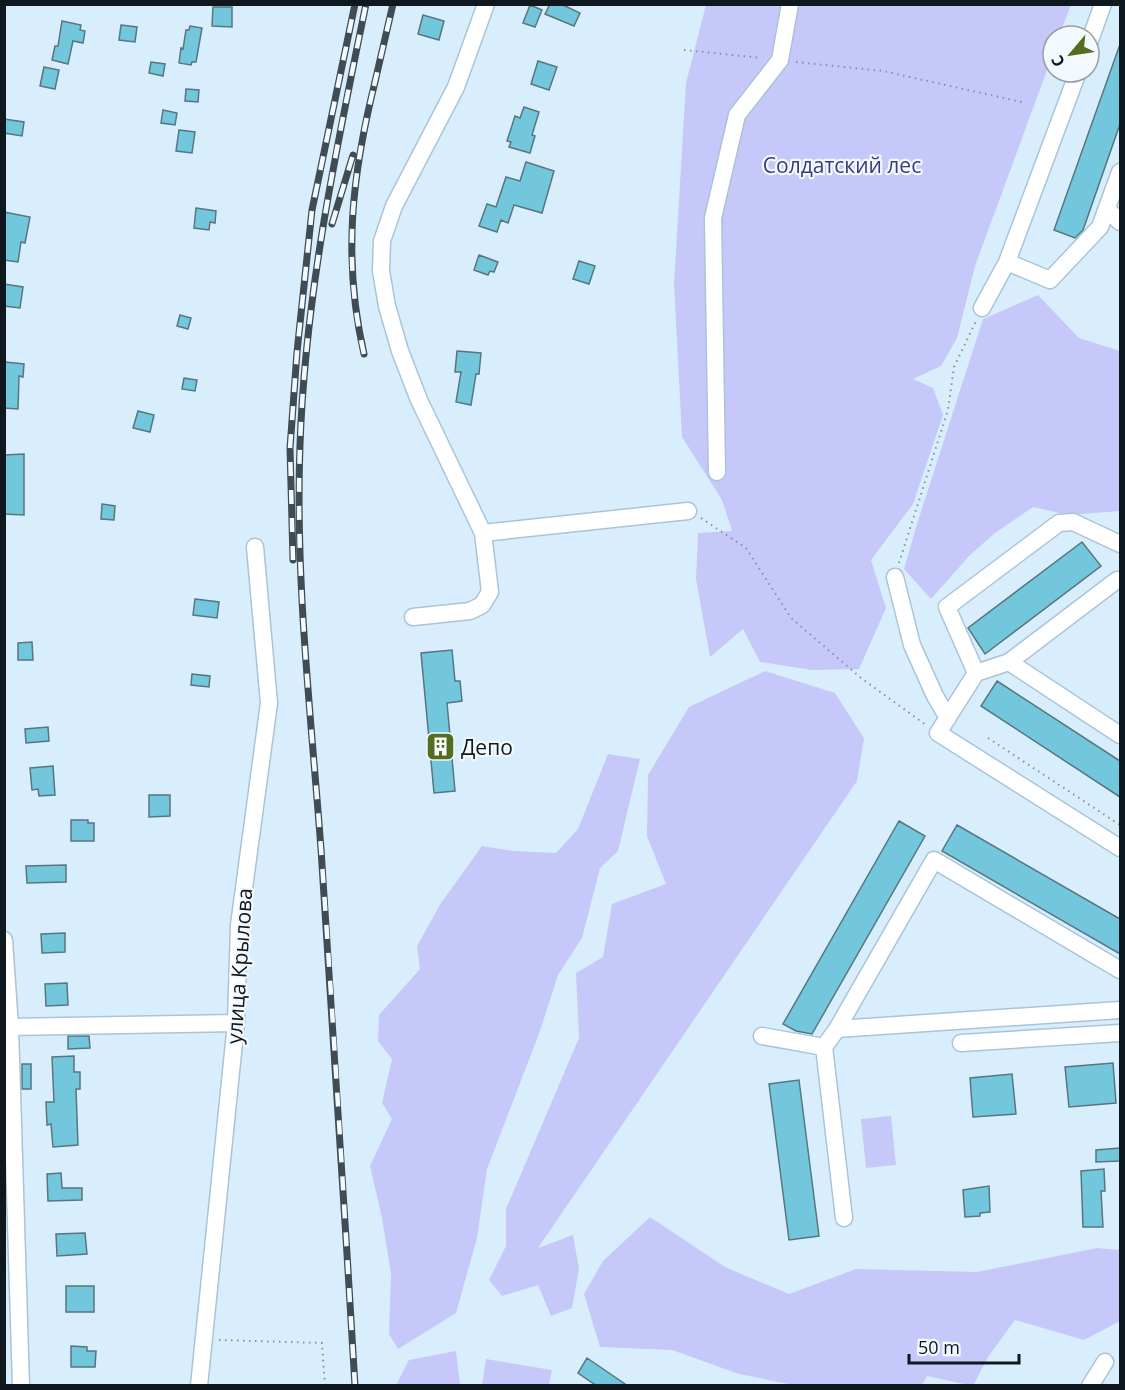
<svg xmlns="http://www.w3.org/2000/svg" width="1125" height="1390" font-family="'Open Sans',sans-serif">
<rect width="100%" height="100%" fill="#d9eefd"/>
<!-- green -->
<path fill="#c6c8f9" d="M706 5H1071L1059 36H1053V54L975 266 957 338 941 366 913 379 933 388 943 415 913 504 871 560 886 608 859 669 812 670 760 662 743 629 710 657 696 579 698 533 732 531 722 500 682 437 674 284 686 83Z
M1038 295 1079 338 1120 351V511L1068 515 1033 507 995 533 970 555 931 599 904 569 917 524 983 319Z
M765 671 835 693 864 738 857 781 538 1248 573 1235 579 1269 572 1308 551 1316 538 1285 502 1296 489 1280 506 1246V1209L579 1038 576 973 603 957 612 904 666 884 647 836 648 775 689 707Z
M608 754 640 759 618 851 600 868 582 938 558 975 540 1031 487 1169 477 1238 456 1313 398 1349 389 1334 391 1274 382 1218 370 1166 392 1119 382 1103 392 1059 378 1041 379 1015 420 969 417 946 441 903 482 846 514 851 556 853 578 829Z
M891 1116 896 1165 866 1168 861 1119Z
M650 1217 725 1267 789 1294 856 1269 977 1272 1097 1248 1120 1250V1321L1084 1340 1015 1320 988 1357 973 1386 927 1376 922 1385H793L739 1374 672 1350 600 1347 584 1294 603 1261Z
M456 1351 460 1385H396L409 1360Z
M486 1359 552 1370 549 1385H482Z"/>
<!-- building -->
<path fill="#73c7dd" stroke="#57767f" stroke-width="1.5" d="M550 4H561L580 13 574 26 545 14Z
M530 5 542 10 535 27 523 23Z
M213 7H232V27L212 26Z
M423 15 444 21 439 40 418 34Z
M62 21 81 25 80 30 85 31 83 43 73 41 68 64 52 60 55 46H58Z
M121 25 137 27 135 42 119 40Z
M190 26 202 28 196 62H192L191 65 179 63 181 48 183 49 186 30H189Z
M1119 47 1120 48V124L1083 230 1075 238 1054 230Z
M538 61 557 67 549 90 531 84Z
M151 62 165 64 163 76 149 73Z
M44 67 59 70 55 89 40 86Z
M186 89 199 90 198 102 185 101Z
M524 107 539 112 532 135 535 136 530 153 509 147 511 142 507 141 515 116 520 118Z
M163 110 177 113 175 125 161 123Z
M4 119 24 122 22 136 4 133Z
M179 130 195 132 192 153 176 151Z
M526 162 554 171 542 213 514 205 508 223 501 220 497 232 479 226 487 204 496 207 506 177 520 181Z
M196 208 216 211 215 223 210 222 209 230 194 228Z
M4 212 30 217 25 243 21 242 18 262 4 260Z
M479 255 498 262 494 272 490 271 488 275 474 270Z
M579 261 595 266 589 284 573 279Z
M4 284 23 287 20 308 4 306Z
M180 315 191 318 188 329 177 326Z
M457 351 481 353 479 374H476L471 405 456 402 461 372H455Z
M5 362 24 364 23 377 19 376 18 409 4 408Z
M184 378 197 380 195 391 182 389Z
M138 411 154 415 150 432 133 428Z
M24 454V515L4 514V455Z
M102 504 115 506 114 520 101 519Z
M1082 542 1101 566 985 654 968 628Z
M195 599 219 602 217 618 193 615Z
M32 642 33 660H18V643Z
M452 650 455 681H460L462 701 447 703 455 791 434 793 421 653Z
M192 674 210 676 209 687 191 685Z
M997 681 1120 761V797L981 706Z
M48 727 49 741 26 743 25 729Z
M53 766 55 795 39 796 38 789 32 790 30 768Z
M149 795H170V816L149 817Z
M71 820H88V823H94V841H71Z
M899 821 925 836 812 1034 796 1031 783 1024Z
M957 825 1120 919V954L942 851Z
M66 865V882L27 883 26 866Z
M65 933V952L42 953 41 934Z
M67 983 68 1005 46 1006 45 984Z
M68 1036H89L90 1048 68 1049Z
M74 1056V1072H80V1089H76L78 1145 53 1147 51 1124 47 1125 46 1102H54L52 1057Z
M1113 1063 1116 1103 1069 1107 1065 1067Z
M22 1064H31V1089H22Z
M1012 1074 1016 1114 973 1117 970 1078Z
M799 1080 819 1236 789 1240 769 1084Z
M1120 1148V1161L1096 1162V1150Z
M1104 1169 1105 1191H1101L1103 1227H1083L1081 1171Z
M61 1173 62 1188H82V1200L48 1201 47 1174Z
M989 1186 990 1212 980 1213V1216L965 1217 963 1190Z
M85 1233 87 1254 57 1256 56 1234Z
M66 1286H94V1312H66Z
M71 1346 87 1347V1351H96L95 1367H71Z
M587 1358 628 1386H597L578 1373Z"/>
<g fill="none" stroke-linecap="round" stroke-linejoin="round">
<defs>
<path id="minor" d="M1089 43 1103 4
M1078 72 1007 262 1050 280 1100 227 1120 172
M1107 209 1120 222
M982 308 1007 262
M717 472 713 218 737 115 780 60 790 4
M483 533 688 511
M1120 544 1073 522 1059 523 947 607 976 673 938 733 1120 848
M895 577 912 645 935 696 948 718
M413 617 470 611 482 605 490 592 483 533 419 400 400 351 387 306 381 271 382 241 394 206 456 87 486 4
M1009 662 1120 735
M976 673 1009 662 1117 580H1120
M4 940 10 1027 21 1386
M10 1027 236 1023
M837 1029 934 860 1120 970
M762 1036 824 1047
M961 1043 1120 1033
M844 1218 824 1047 837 1029 1120 1010
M199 1386 236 1023 239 925 269 703 255 547
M1090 1386 1105 1362"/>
</defs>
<!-- minor casing -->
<use href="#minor" stroke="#aac4d6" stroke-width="19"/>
<!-- path -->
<path stroke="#82939e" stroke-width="2" stroke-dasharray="1.5 4.5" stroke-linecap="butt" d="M684 50 761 58
M796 62 883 71 1026 103
M701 518 746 548 791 618 861 678 926 725
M899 563 948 410 954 367 976 321
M988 738 1120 825
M219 1340 322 1343 325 1386"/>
<!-- minor -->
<use href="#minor" stroke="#fff" stroke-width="16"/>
<defs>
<path id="rail" d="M374 86 393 4
M332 224 353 155
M364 354C342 258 352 173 376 78
M293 560 290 448 297 352 312 210 355 4
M355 1386C344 1207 334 1028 321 849 311 715 295 580 300 445 305 296 336 150 366 4"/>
</defs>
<!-- rail casing -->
<use href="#rail" stroke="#3f4c54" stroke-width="7"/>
<!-- rail -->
<use href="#rail" stroke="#f3f9fc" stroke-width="4.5" stroke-dasharray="14" stroke-linecap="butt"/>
</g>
<!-- icons -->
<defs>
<symbol id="building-square" viewBox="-11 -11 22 22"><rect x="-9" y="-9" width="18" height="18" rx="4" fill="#536e21" stroke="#f3f9fc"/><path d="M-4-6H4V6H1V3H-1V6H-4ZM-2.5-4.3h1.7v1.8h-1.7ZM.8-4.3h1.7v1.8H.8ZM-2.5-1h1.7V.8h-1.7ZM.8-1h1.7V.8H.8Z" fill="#fff"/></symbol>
</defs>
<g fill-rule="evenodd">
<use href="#building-square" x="424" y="730" width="33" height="33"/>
</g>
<g text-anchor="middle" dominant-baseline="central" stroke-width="4.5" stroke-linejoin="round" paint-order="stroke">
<!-- park labels -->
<g font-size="21" fill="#3f3880" stroke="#f3f9fc">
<text x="842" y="165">Солдатский лес</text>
</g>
<!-- poi labels -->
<g font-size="21" fill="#0e181e" stroke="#f3f9fc" text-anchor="start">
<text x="461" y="747">Депо</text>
</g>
<!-- street labels -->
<g font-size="21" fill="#0e181e" stroke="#f3f9fc">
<text transform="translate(239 966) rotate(-86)">улица Крылова</text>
</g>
</g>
<!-- border -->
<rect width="1125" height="1390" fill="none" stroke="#0e181e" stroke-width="12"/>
<!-- north arrow -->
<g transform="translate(1071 54) rotate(241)"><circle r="28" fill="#f3f9fc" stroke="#979fa3" stroke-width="1.5"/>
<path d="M0-4.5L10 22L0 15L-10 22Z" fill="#536e21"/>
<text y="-9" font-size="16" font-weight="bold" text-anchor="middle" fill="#0e181e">С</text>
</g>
<!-- scale -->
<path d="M909 1354v9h110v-9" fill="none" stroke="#0e181e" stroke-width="3"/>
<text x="918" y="1354" font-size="18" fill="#0e181e" stroke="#f3f9fc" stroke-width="4.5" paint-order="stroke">50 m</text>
</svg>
